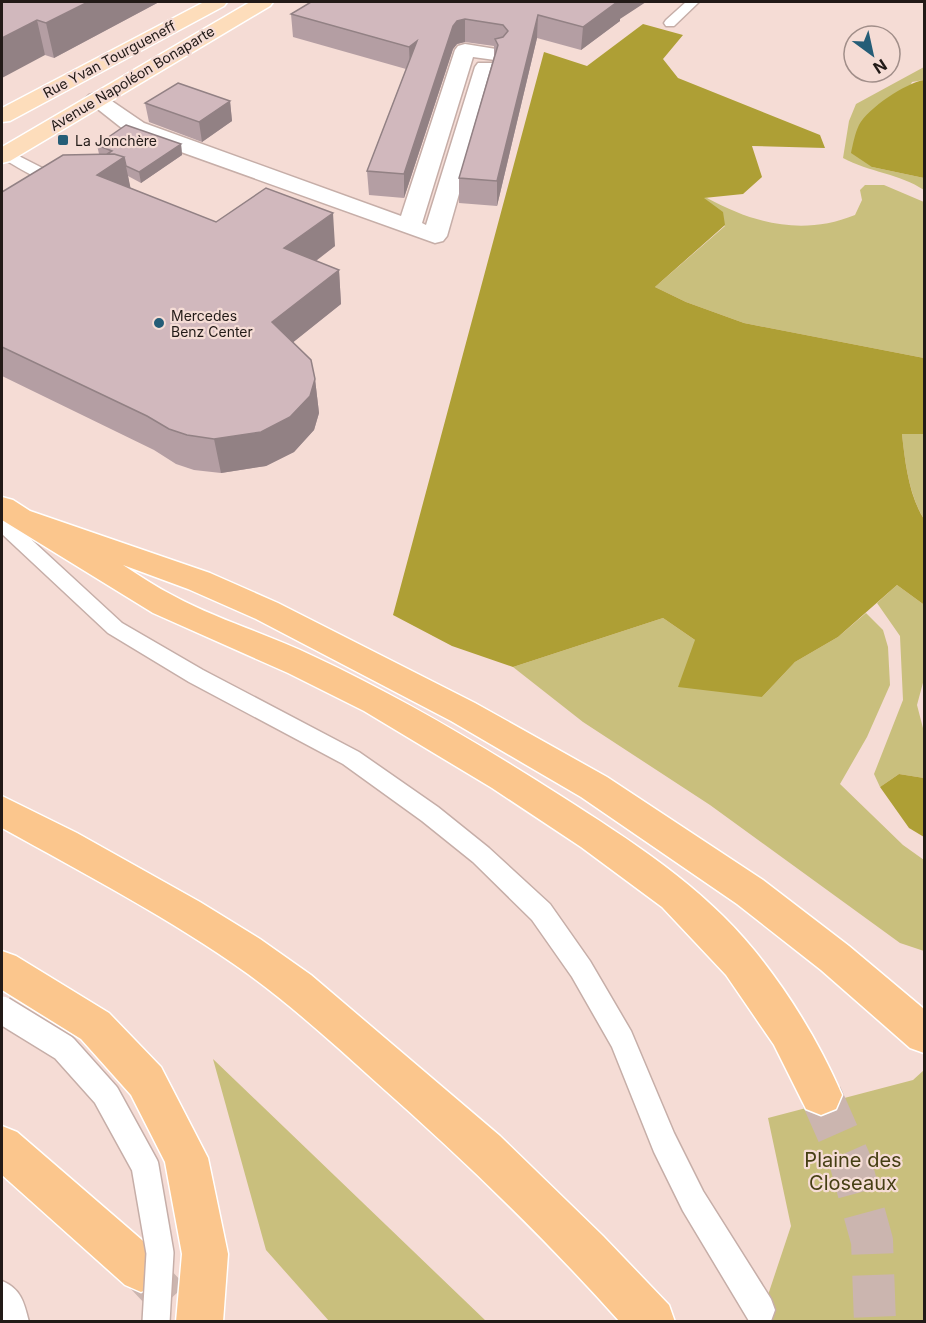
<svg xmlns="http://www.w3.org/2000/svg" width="926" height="1323" font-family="Inter,sans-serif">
<rect width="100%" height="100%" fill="#f5dcd5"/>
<!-- green -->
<path fill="#c9bf7d" d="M924 67V80L912 82 872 167 924 178V190C900 174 869 172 843 158L849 121 856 104Z
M865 185H884L924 202V358L744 323 686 302 655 287 725 226 703 198H707C755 224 803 236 855 215L862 200 860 190Z
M902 434H924V519C909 495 905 462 902 434Z
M897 585 923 604 924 608V679L917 705 924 732V778L899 774 880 787 874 774 903 700 900 636 877 603Z
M866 613 883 630 888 647 890 685 867 737 840 784 903 845 924 860V951L900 943 710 805 583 722 513 667 663 618 695 640 762 697 795 662 838 637Z
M213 1059 486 1321H329L266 1250Z
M924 1070V1321L759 1322 791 1226 768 1118 913 1080Z"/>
<!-- forest -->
<path fill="#ae9f35" d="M643 24 683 35 663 59 678 78 820 135 825 148 752 146 762 177 743 194 704 198 723 212 725 225 655 287 686 302 744 323 924 358V434H902C905 462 909 496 924 519V608L923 604 897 585 838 637 795 662 762 697 678 687 695 640 663 618 513 667 452 646 393 615 544 52 587 66Z
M924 80V178L872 167 851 153C853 144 855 133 859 125 868 108 906 83 924 80Z
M899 774 924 778V837L909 828 880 787Z"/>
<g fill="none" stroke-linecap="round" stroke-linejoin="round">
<!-- motorway-tunnel -->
<path stroke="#cbb5af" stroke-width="42" stroke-dasharray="42 21" stroke-linecap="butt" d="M821 1095 850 1161 872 1241 875 1322
M141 1269 191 1322"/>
<defs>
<path id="service" d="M686 2H699L674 26H666L664 23 666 20Z
M2 150 9 151 62 178 69 179 71 182C59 195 16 166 2 158Z
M2 517 9 519 122 623 203 670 359 752 438 807 489 848 550 904 590 961 631 1031 674 1133 703 1191 771 1299 775 1310 771 1321H749L683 1211 654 1152 612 1047 572 977 532 920 473 862 422 821 343 764 189 682 108 633 2 534Z
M2 1281C21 1289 24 1302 29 1322H2Z"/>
<path id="minor" d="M465 44 502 50 505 54 502 58 495 60 473 57 422 223 426 225 475 67 478 63H492L495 67 447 236 443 241 435 243 128 133 85 99 89 95 96 93 103 95 144 123 401 216 455 50 458 46Z"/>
<path id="primary" d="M204 2H227L224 6 10 121 2 122V108Z
M250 2H273L270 6 10 161 2 163V147Z"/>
<path id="motorway" d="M2 497 13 500 30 511 210 573 278 603 475 703 607 777 763 880 849 946 924 1009V1053L910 1048 821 970 737 904 581 797 451 721 256 619 188 589 123 565C140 576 156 587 174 596 218 620 268 634 313 656 399 696 481 745 561 796 630 840 702 886 754 950 789 993 820 1044 842 1095L836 1109 821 1115 806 1109 774 1045 726 975 662 907 581 847 492 788 364 711 288 673 153 613 2 520Z
M2 796 77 833 200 902 260 939 311 975 500 1136 603 1236 669 1305 675 1322H620C544 1237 462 1158 377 1083 335 1045 293 1007 248 974 171 919 85 874 2 828Z
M2 951 16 956 109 1013 161 1067 208 1158 228 1254 223 1322H176L182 1254 165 1162 131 1095 81 1039 2 990Z
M2 1126 17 1132 157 1253 164 1269 157 1285 141 1292 125 1285 2 1175Z"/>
</defs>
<!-- service casing -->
<use href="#service" stroke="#c6aea8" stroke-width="3"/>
<!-- minor casing -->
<use href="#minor" stroke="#c6aea8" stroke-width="3"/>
<!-- primary casing -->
<use href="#primary" stroke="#fff" stroke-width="3"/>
<!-- motorway casing -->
<use href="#motorway" stroke="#fff" stroke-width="3"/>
<!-- service -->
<use href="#service" fill="#fff" fill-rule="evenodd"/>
<!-- minor -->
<use href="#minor" fill="#fff" fill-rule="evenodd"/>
<!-- primary -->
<use href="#primary" fill="#fdddbb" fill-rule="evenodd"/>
<!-- motorway -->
<use href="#motorway" fill="#fbc68d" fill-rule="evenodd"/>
<defs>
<path id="service-bridge" d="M2 1010 64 1048 106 1095 145 1166 160 1253 156 1322"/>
</defs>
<!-- service-bridge casing -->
<use href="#service-bridge" stroke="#c6aea8" stroke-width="30" stroke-linecap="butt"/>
<!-- service-bridge -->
<use href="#service-bridge" stroke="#fff" stroke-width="27"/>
</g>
<!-- wall -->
<path fill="#b49ea3" d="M2 2H159L54 58 45 55Z
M311 2 620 19V21L581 50 537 38 497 206 459 203V178L494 56V46L465 42 457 44 453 49 404 198 369 195 367 171 406 69 293 37 291 14Z
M230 101 232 121 202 142 149 122 145 103Z
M181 144 182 155 141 183 128 176 130 188 216 222 335 246 316 261 339 270 341 304 293 342 315 379 319 413 314 430 294 452 266 466 221 473 194 470 176 464 154 450 2 376V192L99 154 97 145Z"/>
<!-- shaded-wall -->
<path fill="#928184" d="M88 2H159L54 58 46 23Z
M617 2H646L620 19V21L581 50 583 27Z
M538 15 537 38 497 206V181Z
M465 19V42L457 44 453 49 404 198V174L453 26 457 21Z
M37 20 45 55 2 78V38Z
M417 41 410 70 409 47Z
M230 101 232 121 202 142 199 122Z
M181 144 182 155 141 183 139 172Z
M124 157 131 190 97 175Z
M333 213 335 246 288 282 284 248Z
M339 270 341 304 276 356 272 322Z
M315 379 319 413 314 430 294 452 266 466 221 473 214 439Z"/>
<!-- building -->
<path fill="#d1b8bd" stroke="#928184" stroke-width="1.5" d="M2 2H88L46 23 37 20 2 38Z
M311 2H617L583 27 538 15 497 181 459 178 498 45 495 39 503 37 508 31 503 25 465 19 457 21 453 26 404 174 367 171 417 41 409 47 291 14Z
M178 83 230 101 199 122 145 103Z
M126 125 181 144 139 172 126 166 124 157 114 154H107L112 151 97 145Z
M114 154 124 157 97 175 216 222 266 188 333 213 284 248 339 270 272 322 311 360 315 379 310 396 290 417 261 432 214 439 187 435 169 429 147 416 2 347V192L63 155Z"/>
<!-- markers -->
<g fill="#255d77" stroke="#f5dcd5" stroke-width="2">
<rect x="57" y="134" width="12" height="12" rx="3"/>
<circle cx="159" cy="323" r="6"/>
</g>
<g text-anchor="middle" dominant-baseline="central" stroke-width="4.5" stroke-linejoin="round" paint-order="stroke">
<!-- far-street labels -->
<g font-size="14" fill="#221a17" stroke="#f5dcd5">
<text transform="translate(109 59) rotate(-28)">Rue Yvan Tourgueneff</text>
<text transform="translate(132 78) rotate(-31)">Avenue Napoléon Bonaparte</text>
</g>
<!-- far-poi labels -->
<g font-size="14" fill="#221a17" stroke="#f5dcd5" text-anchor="start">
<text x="75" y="140">La Jonchère</text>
<text x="171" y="315">Mercedes<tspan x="171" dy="16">Benz Center</tspan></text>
</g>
<!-- near-park labels -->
<g font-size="20" fill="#463f14" stroke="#f5dcd5">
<text x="853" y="1160">Plaine des<tspan x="853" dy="23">Closeaux</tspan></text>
</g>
</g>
<!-- border -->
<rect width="926" height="1323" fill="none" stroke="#221a17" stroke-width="6"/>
<!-- north arrow -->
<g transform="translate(872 54) rotate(147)"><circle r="28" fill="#f5dcd5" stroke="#a18e89" stroke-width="1.5"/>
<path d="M0-4.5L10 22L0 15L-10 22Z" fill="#255d77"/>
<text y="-9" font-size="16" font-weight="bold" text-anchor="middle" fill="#221a17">N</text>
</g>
</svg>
